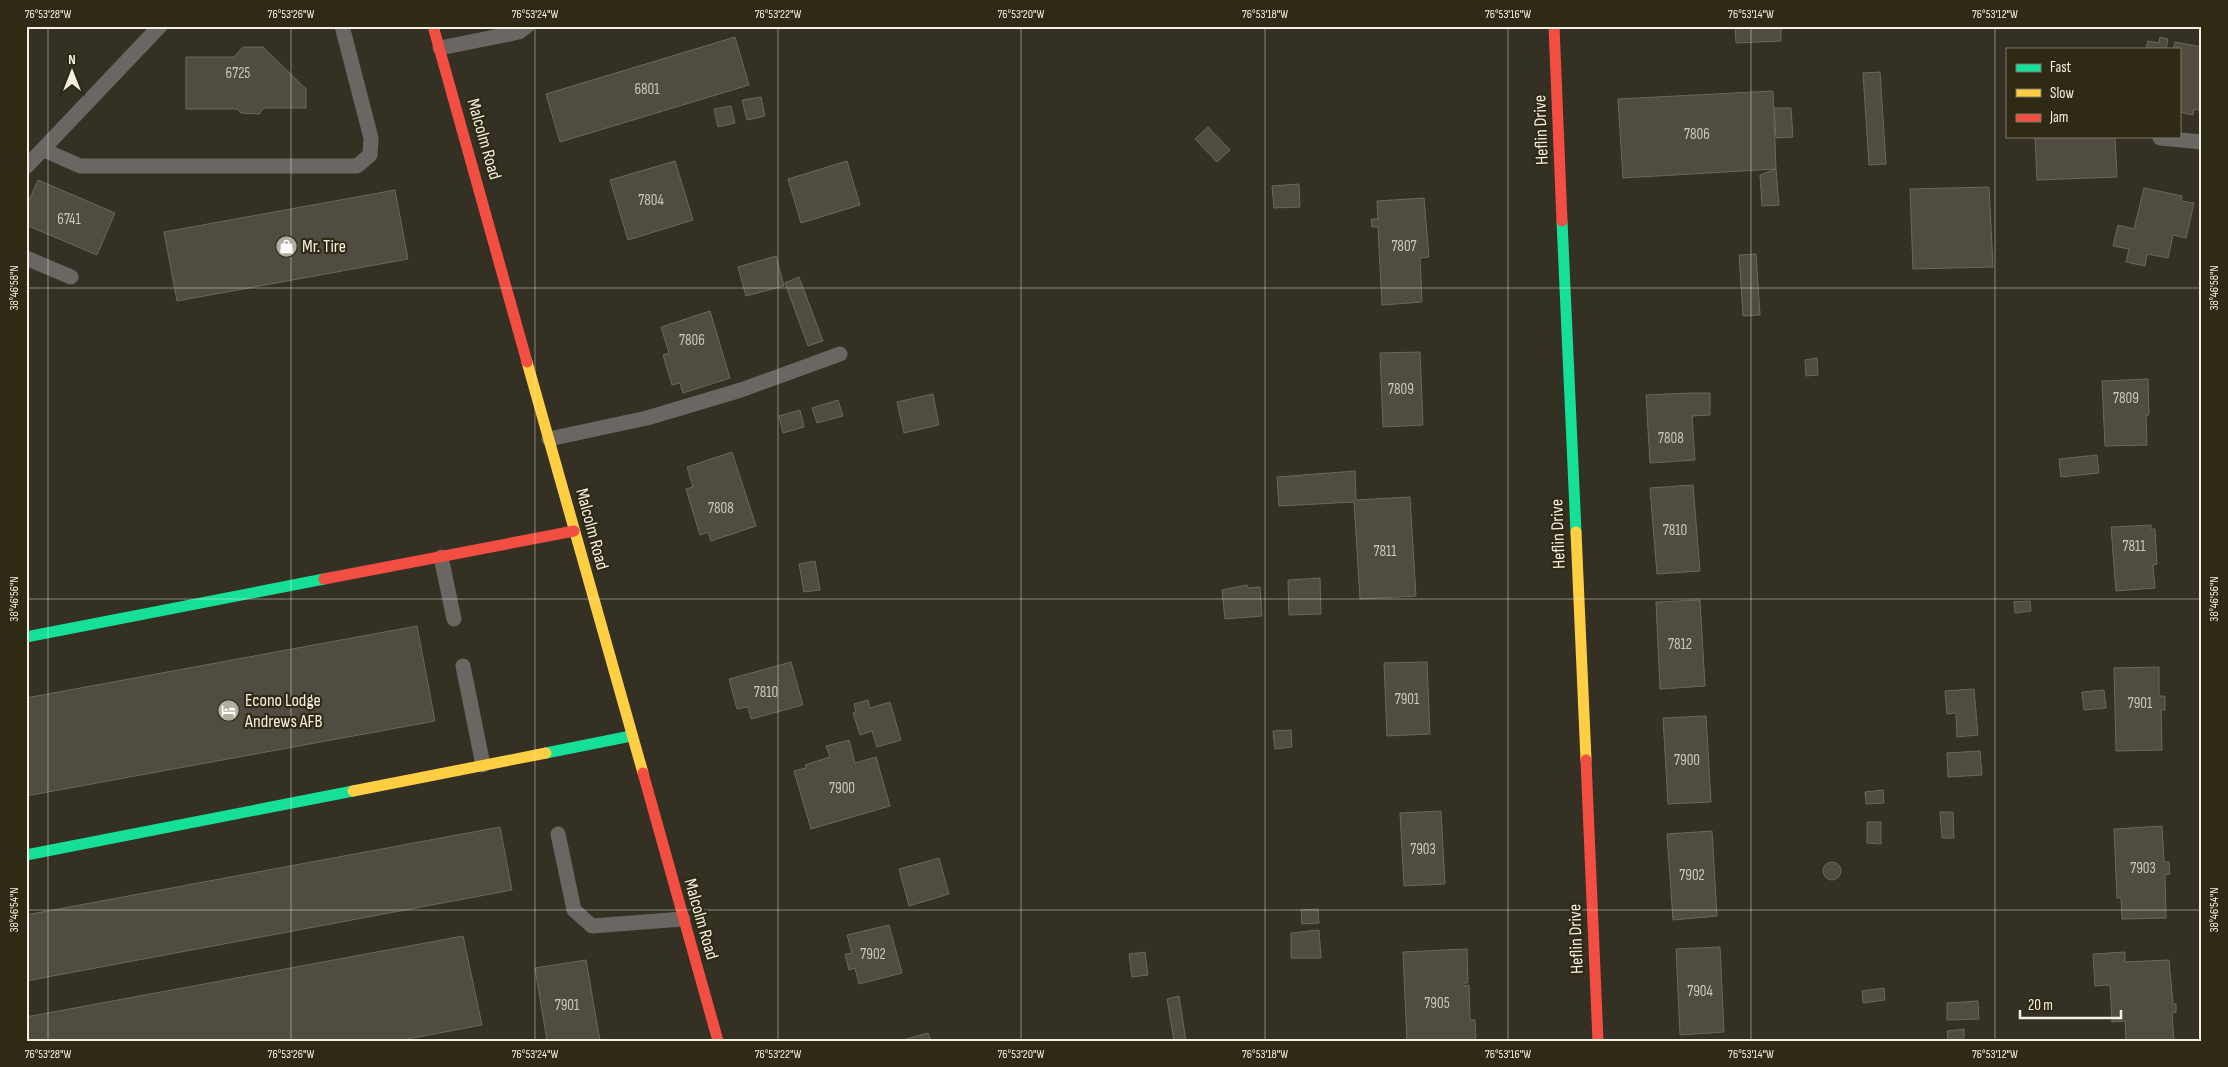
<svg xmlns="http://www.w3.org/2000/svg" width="2228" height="1067" font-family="'Sofia Sans Condensed',sans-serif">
<rect width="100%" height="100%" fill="#343024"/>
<!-- building -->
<path fill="#514c42" stroke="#6c675d" d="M1735 26H1781V41L1736 43Z
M735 37 749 85 560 142 546 94Z
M2160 37 2168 39 2166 49H2146L2148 41 2159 43Z
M2175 42 2202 47V111L2194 109 2193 115 2179 112V49H2173Z
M243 47H263L306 89V108H264L259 114 241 113 237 109H186V57H234Z
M1880 72 1886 164 1869 165 1863 73Z
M1773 91 1776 169 1623 178 1618 99Z
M761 97 765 116 747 120 742 100Z
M731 106 735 123 718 127 714 109Z
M1774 108H1791L1793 137 1776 138Z
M1208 127 1230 150 1217 162 1195 139Z
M2035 136H2115L2117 177 2037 180Z
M675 161 693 220 628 240 610 180Z
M847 161 860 205 801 223 788 179Z
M1776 169 1779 205 1762 206 1760 175Z
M38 180 115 213 97 255 26 225V207Z
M1299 184 1300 207 1274 208 1272 186Z
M1989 187 1993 267 1913 269 1910 189Z
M2144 188 2182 196 2181 201 2194 203 2186 238 2173 235 2168 258 2147 254 2145 266 2126 262 2129 249 2113 246 2118 225 2134 229Z
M395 190 408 259 177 301 164 232Z
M1424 198 1429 257 1420 258 1422 302 1382 305 1378 227H1372L1371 219H1378L1377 201Z
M1756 254 1760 315 1743 316 1739 255Z
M776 256 784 286 746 296 738 267Z
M799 277 823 341 808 346 785 283Z
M710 311 730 378 683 393 680 383 672 385 663 355 669 353 661 327Z
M1420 352 1423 425 1383 427 1380 353Z
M1817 358 1818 375 1806 376 1805 360Z
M2148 379 2149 415H2146L2147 445 2105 446 2102 381Z
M1690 393H1710V415L1692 416 1695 460 1650 463 1646 395Z
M933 394 939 425 904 433 897 402Z
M838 400 843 416 817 423 812 408Z
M800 410 804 427 783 433 779 416Z
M732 452 756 526 711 541 708 532 700 535 686 489 693 487 687 467Z
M2097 455 2099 473 2061 477 2059 459Z
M1355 471 1356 500 1410 497 1416 596 1360 599 1354 502 1279 506 1277 477Z
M1693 485 1700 571 1657 574 1650 488Z
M2151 525V529H2155L2157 564 2153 565 2155 588 2116 591 2111 527Z
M815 561 820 590 804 592 799 564Z
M1320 578 1321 614 1289 615 1288 580Z
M1247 585 1248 588 1260 587 1262 616 1225 619 1222 590Z
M1700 600 1705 686 1660 689 1656 602Z
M2030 601 2031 611 2015 613 2014 602Z
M417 626 435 721 26 796V698Z
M791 662 803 705 751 719 748 707 737 709 729 679Z
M1427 662 1430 734 1387 736 1384 663Z
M2159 667V696H2165V710H2161L2162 750 2116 751 2114 668Z
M1974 689 1978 735 1957 737 1956 713 1947 714 1945 691Z
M2104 690 2106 708 2084 710 2082 692Z
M868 700 870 708 890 702 901 740 877 747 872 731 860 735 853 713 856 712 854 704Z
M1706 716 1711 802 1668 804 1663 718Z
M1291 730 1292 747 1275 749 1273 731Z
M849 740 855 763 876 757 890 806 811 829 794 771 806 768 805 765 830 757 826 746Z
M1980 751 1982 775 1948 777 1947 753Z
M1883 790 1884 803 1866 804 1865 792Z
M1441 811 1445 884 1404 886 1400 813Z
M1940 812H1953L1954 838H1942Z
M1867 822H1881V844L1867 843Z
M2162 826 2164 862H2169L2170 874 2165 875 2166 918 2122 919 2121 898H2117L2114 829Z
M500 827 512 890 26 981V915Z
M1712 831 1717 916 1673 920 1667 834Z
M939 858 949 894 909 906 899 869Z
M1823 871a9 9 0 1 1 18 0a9 9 0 1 1-18 0Z
M1318 909 1319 923 1302 924 1301 910Z
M889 925 902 973 859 984 855 968 849 970 845 954 852 953 847 935Z
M1319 930 1321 958H1291V933Z
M463 936 482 1025 397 1041H26V1017Z
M1720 947 1724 1032 1680 1035 1676 949Z
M1467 949 1468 983H1464V986L1469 985 1470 1020H1475L1476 1038 1473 1041H1407L1403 952Z
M1145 952 1148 975 1132 977 1129 954Z
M2125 952V962L2169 960 2173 1004H2176V1012L2172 1013 2174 1041H2126L2125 1021 2112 1022 2110 985 2095 986 2093 954Z
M586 960 600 1041H547L535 968Z
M1884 988 1885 1000 1863 1003 1862 991Z
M1179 996 1186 1041H1174L1167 999Z
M1978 1001 1979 1019 1947 1020V1003Z
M1964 1029V1041H1948L1947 1031Z
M928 1033 931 1041H899Z"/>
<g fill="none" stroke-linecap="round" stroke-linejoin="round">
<!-- lane -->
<path stroke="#6a6662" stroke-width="15" d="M440 48 519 32 527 26
M2160 138 2202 142
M44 150 80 166H357L370 155 371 138 342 26
M26 167 160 26
M26 258 71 277
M549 439 647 418 741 390 840 354
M441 557 454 619
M463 666 483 765
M558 834 574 910 592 926 683 919"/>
<!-- fast -->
<path stroke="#16e098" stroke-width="11" d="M1562 221 1576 532
M26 637 324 579
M546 753 631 736
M26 855 353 791"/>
<!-- slow -->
<path stroke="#ffcf43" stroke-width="11" d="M527 362 643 773
M1576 532 1586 760
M353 791 546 753"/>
<!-- jam -->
<path stroke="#f24e42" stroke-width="11" d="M433 26 527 362
M1554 26 1562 221
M324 579 574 531
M1586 760 1598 1041
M643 773 718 1041"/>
</g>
<!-- ticks -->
<path fill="none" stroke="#f4f0e3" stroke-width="1" stroke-opacity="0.45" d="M48 26V1041M291 26V1041M535 26V1041M778 26V1041M1021 26V1041M1265 26V1041M1508 26V1041M1751 26V1041M1995 26V1041M26 288H2202M26 599H2202M26 910H2202"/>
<!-- icons -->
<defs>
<symbol id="shop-disc" viewBox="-11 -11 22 22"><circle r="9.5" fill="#b1ada0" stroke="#2f2a14"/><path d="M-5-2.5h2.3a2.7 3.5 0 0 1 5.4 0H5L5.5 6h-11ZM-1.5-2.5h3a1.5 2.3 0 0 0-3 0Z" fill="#fff"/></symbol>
<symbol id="hotel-disc" viewBox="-11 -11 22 22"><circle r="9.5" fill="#b1ada0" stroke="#2f2a14"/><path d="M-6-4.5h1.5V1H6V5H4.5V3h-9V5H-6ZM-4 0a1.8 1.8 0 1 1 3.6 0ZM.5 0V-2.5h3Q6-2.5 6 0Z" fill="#fff"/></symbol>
</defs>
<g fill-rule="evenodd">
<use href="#shop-disc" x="274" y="234" width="25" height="25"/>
<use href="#hotel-disc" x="216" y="698" width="25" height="25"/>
</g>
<g text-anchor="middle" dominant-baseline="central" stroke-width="4.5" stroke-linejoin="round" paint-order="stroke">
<!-- number labels -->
<g font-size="15" fill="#cbc7bb">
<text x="238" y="73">6725</text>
<text x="647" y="89">6801</text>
<text x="1697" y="134">7806</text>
<text x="651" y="200">7804</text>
<text x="69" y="219">6741</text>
<text x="1404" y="246">7807</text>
<text x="692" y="340">7806</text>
<text x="1401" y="389">7809</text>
<text x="2126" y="398">7809</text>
<text x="1671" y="438">7808</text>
<text x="721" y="508">7808</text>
<text x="1675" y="530">7810</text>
<text x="2134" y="546">7811</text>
<text x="1385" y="551">7811</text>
<text x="1680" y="644">7812</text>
<text x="766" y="692">7810</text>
<text x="1407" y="699">7901</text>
<text x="2140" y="703">7901</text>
<text x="1687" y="760">7900</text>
<text x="842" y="788">7900</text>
<text x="1423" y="849">7903</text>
<text x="2143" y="868">7903</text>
<text x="1692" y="875">7902</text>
<text x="873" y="954">7902</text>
<text x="1700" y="991">7904</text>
<text x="1437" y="1003">7905</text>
<text x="567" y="1005">7901</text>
</g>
<!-- street labels -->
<g font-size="18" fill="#f4f0e3" stroke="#2f2a14">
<text transform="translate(1541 130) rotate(-92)">Heflin Drive</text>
<text transform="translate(484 139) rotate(74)">Malcolm Road</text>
<text transform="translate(592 529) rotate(75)">Malcolm Road</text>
<text transform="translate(1558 534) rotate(-92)">Heflin Drive</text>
<text transform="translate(701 919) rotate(74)">Malcolm Road</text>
<text transform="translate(1576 939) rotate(-92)">Heflin Drive</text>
</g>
<!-- poi labels -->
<g font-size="18" fill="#f4f0e3" stroke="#2f2a14" text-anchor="start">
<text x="302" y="246">Mr. Tire</text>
<text x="245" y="700">Econo Lodge<tspan x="245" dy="21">Andrews AFB</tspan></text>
</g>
</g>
<!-- border -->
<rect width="2228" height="1067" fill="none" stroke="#2f2a14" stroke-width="55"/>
<!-- legend -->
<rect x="2006" y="48" width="175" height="90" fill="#2f2a14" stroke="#7e7967"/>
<rect x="2016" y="64" width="25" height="8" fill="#16e098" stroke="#7e7967"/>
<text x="2050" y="72" font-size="15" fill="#f4f0e3">Fast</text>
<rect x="2016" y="89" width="25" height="8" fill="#ffcf43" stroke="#7e7967"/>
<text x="2050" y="98" font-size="15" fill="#f4f0e3">Slow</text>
<rect x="2016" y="114" width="25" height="8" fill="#f24e42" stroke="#7e7967"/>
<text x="2050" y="122" font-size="15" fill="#f4f0e3">Jam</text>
<!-- north arrow -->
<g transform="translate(72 72)" stroke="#2f2a14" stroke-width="4" paint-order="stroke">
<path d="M0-4L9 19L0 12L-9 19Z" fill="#f4f0e3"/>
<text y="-8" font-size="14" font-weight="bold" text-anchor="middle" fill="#f4f0e3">N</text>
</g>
<!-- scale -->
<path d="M2020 1010v8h101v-8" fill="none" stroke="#f4f0e3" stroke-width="2.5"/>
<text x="2028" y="1010" font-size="15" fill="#f4f0e3" stroke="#2f2a14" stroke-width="4" paint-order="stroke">20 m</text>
<rect x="28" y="28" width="2172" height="1012" fill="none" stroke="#f4f0e3" stroke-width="2"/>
<g font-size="12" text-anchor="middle" fill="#f4f0e3">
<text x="48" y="18">76°53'28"W</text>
<text x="291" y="18">76°53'26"W</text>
<text x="535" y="18">76°53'24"W</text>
<text x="778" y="18">76°53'22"W</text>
<text x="1021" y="18">76°53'20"W</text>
<text x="1265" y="18">76°53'18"W</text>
<text x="1508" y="18">76°53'16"W</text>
<text x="1751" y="18">76°53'14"W</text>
<text x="1995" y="18">76°53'12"W</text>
<text transform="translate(14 288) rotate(-90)" y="4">38°46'58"N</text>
<text transform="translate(2214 288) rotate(-90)" y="4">38°46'58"N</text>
<text transform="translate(14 599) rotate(-90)" y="4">38°46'56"N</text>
<text transform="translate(2214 599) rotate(-90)" y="4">38°46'56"N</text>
<text transform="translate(14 910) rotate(-90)" y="4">38°46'54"N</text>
<text transform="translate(2214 910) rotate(-90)" y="4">38°46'54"N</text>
<text x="48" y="1058">76°53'28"W</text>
<text x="291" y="1058">76°53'26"W</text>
<text x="535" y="1058">76°53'24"W</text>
<text x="778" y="1058">76°53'22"W</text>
<text x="1021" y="1058">76°53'20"W</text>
<text x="1265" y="1058">76°53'18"W</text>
<text x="1508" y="1058">76°53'16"W</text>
<text x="1751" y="1058">76°53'14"W</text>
<text x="1995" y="1058">76°53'12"W</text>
</g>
</svg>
